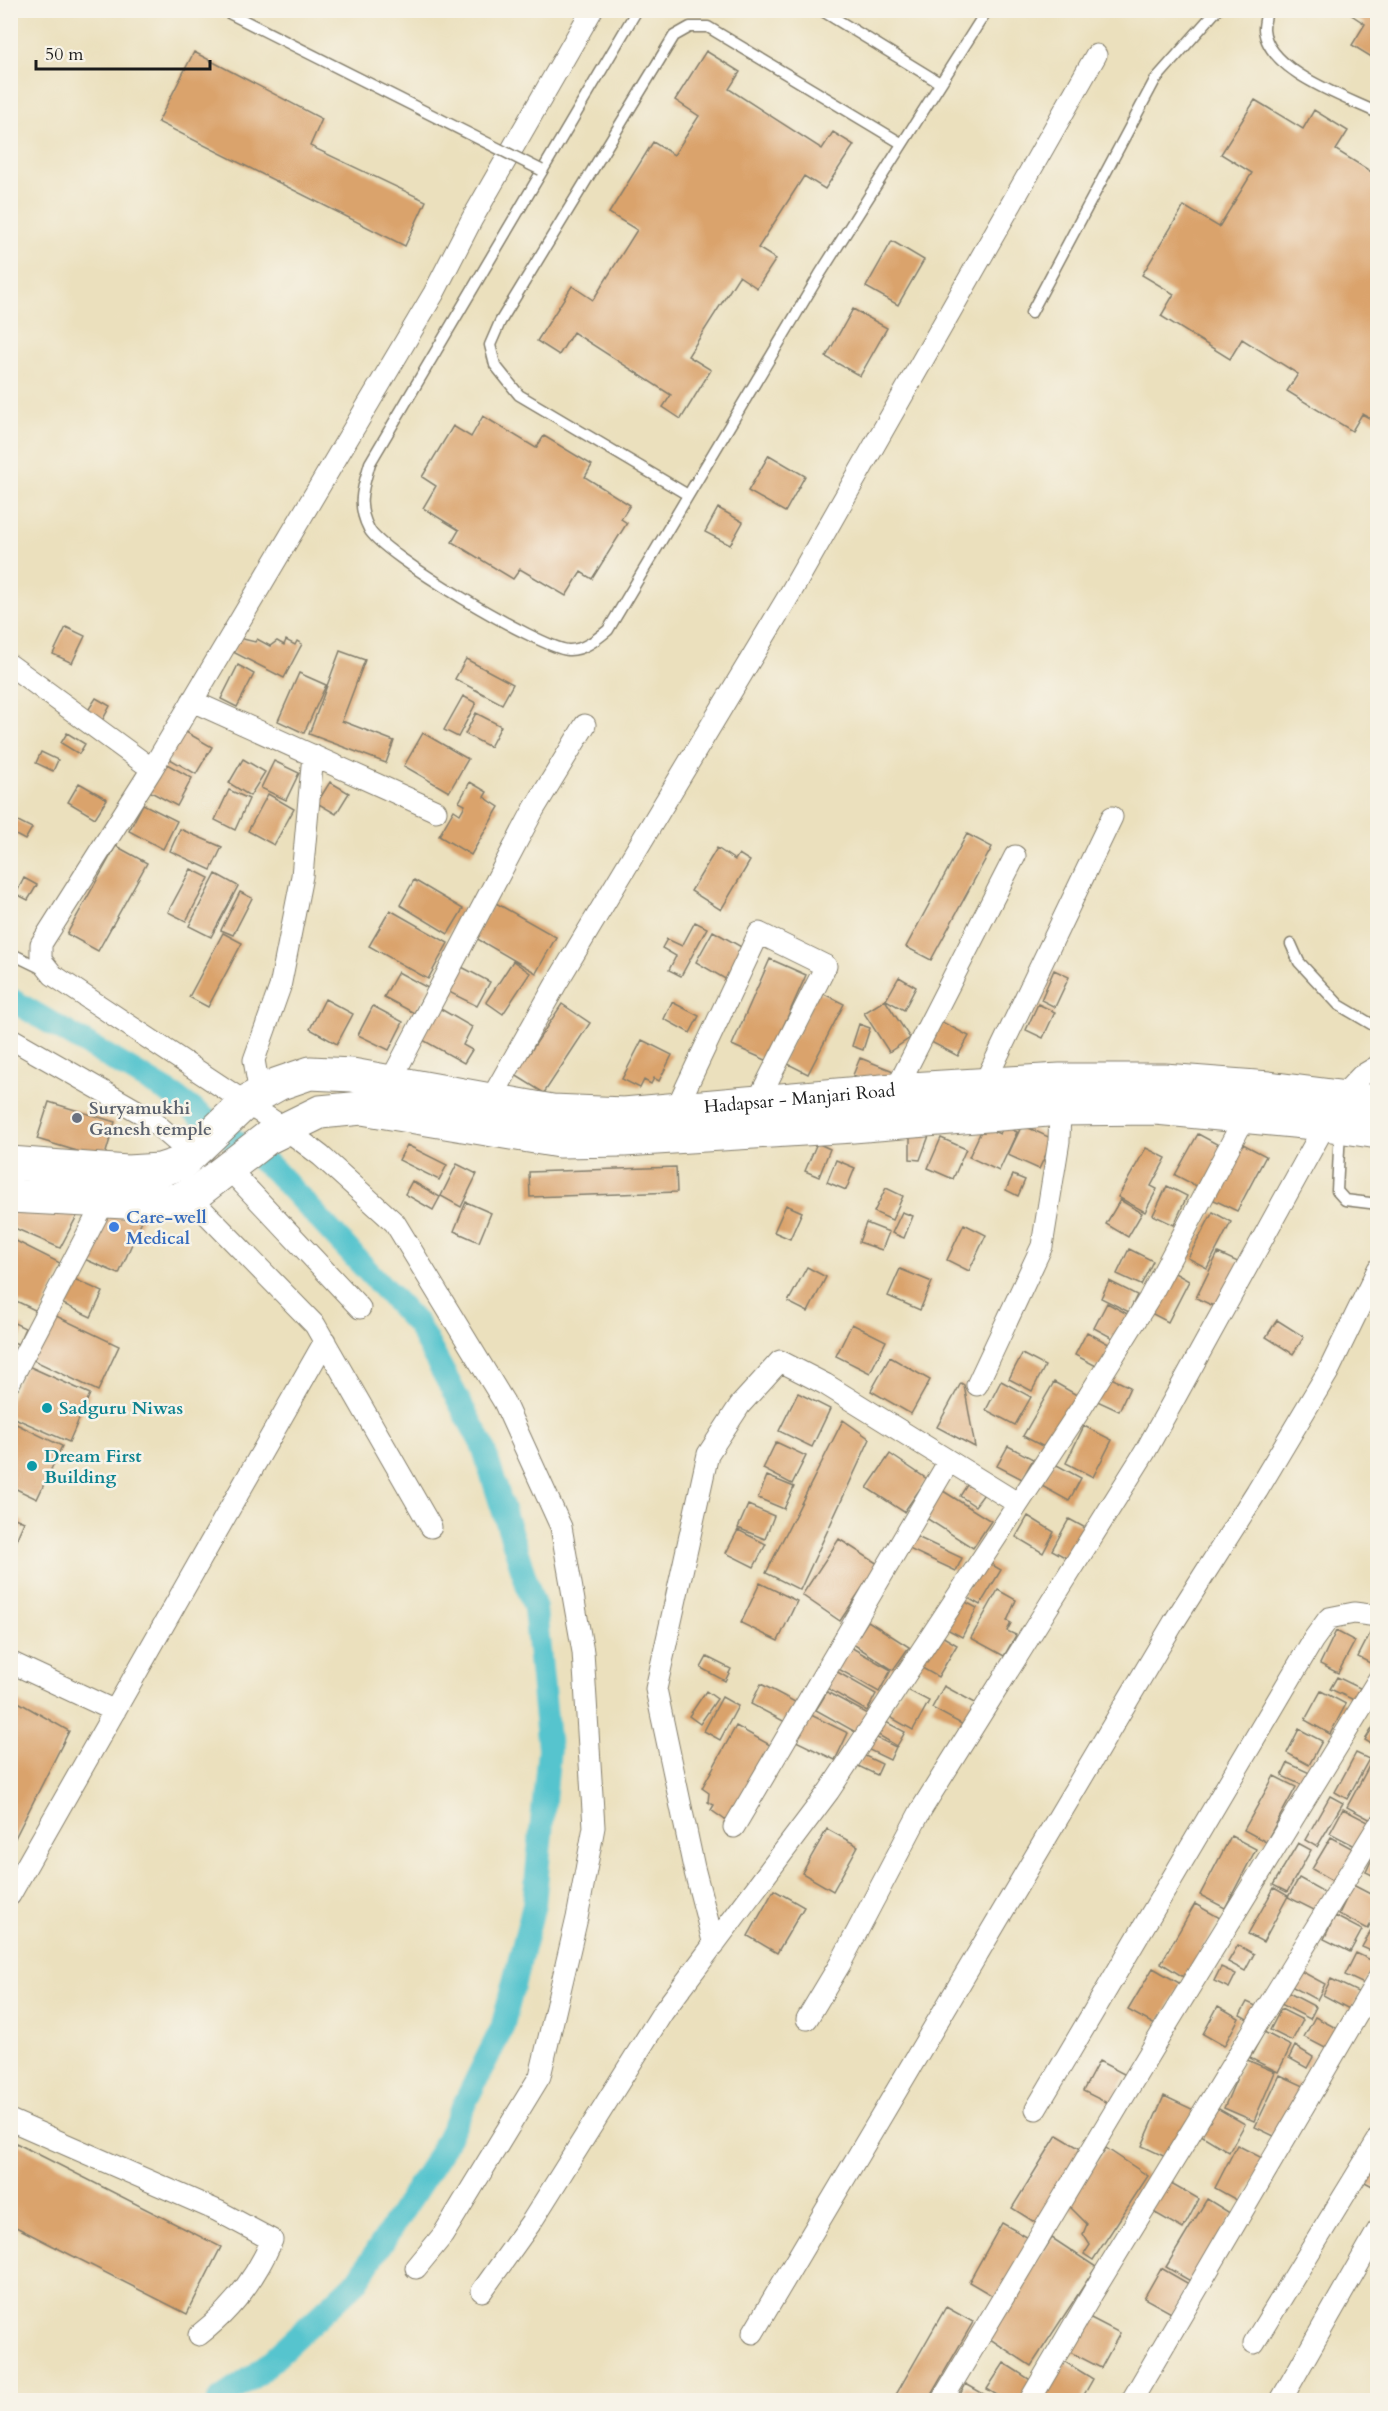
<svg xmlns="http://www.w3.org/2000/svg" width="1388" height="2411" font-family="Cardo,serif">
<rect width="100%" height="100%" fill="#f7f3e8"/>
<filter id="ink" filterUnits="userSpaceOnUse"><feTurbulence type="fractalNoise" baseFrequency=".0167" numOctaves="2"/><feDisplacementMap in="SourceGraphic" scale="12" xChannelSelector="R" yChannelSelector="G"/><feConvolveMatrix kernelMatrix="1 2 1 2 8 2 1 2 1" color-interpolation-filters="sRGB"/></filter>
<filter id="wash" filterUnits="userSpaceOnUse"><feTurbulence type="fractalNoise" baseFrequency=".008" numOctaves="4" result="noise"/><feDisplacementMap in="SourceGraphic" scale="24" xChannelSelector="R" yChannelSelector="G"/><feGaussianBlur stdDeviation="1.35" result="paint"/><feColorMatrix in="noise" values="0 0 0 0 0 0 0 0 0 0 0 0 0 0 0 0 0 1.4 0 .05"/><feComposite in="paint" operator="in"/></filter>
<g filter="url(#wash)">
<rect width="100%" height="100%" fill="#ebe0bd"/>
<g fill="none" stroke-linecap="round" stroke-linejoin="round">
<!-- canal -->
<path stroke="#57c4ce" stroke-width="24" d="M10 999 173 1095 273 1169 417 1324 482 1444 535 1609 549 1749 534 1905 502 2028 440 2153 358 2280 257 2374 219 2400"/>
</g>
<g id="blocks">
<!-- building -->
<path fill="#daa36c" d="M1344 10H1378V61L1352 45 1365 24Z
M706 51 740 72 729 89 822 149 833 132 854 145 825 189 804 176 758 248 776 259 757 288 739 276 688 356 711 370 681 419 663 407 671 395 573 332 559 355 537 341 572 286 593 300 637 230 609 213 653 142 674 155 699 116 675 100Z
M194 52 322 119 310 146 426 201 405 246 158 122Z
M1255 100 1303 129 1314 110 1348 131 1336 150 1378 176V423L1362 414 1352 431 1287 391 1298 374 1242 339 1230 359 1161 316 1174 294 1142 275 1184 206 1219 227 1252 173 1221 154Z
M892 241 924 260 898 305 866 287Z
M853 309 887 328 860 376 826 357Z
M483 416 536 448 544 436 592 465 585 477 630 505 621 519 627 523 592 579 581 572 566 596 520 569 513 579 452 542 459 530 423 508 436 486 422 477 453 426 471 437Z
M769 455 805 476 785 512 748 491Z
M718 508 743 522 730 545 705 532Z
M66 627 85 636 72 663 53 654Z
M239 638 255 642 257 639 270 646 277 641 284 645 286 640 295 645 297 641 302 644 284 678 233 652Z
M340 651 365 660 342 721 394 741 386 763 309 734Z
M466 659 513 684 502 704 455 679Z
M238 665 254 674 237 707 221 699Z
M299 673 326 685 304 733 278 721Z
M463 696 476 703 458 737 444 730Z
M96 698 110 706 102 721 87 712Z
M476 713 501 726 490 747 465 734Z
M179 728 212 747 196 774 163 755Z
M67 733 85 744 79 754 61 743Z
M423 733 468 759 449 792 404 766Z
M41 752 58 760 53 771 36 763Z
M243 759 265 772 250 796 229 783Z
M274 761 299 773 286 800 261 788Z
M165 763 192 778 177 806 149 791Z
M330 782 349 793 336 814 317 803Z
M470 782 487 792 484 797 499 807 471 855 439 836 454 810 460 814 465 805 459 802Z
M79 783 107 799 95 818 68 802Z
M229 790 249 799 235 830 215 820Z
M268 794 294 809 274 845 248 831Z
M143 804 177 821 163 849 129 831Z
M10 817 32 828 25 840 10 832Z
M180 829 222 847 211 870 170 851Z
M967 834 992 847 931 960 906 947Z
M116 846 147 863 98 951 67 934Z
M717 848 735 860 739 854 750 861 721 910 691 891Z
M191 869 209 878 186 921 168 912Z
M216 874 238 886 211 937 189 926Z
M24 878 37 885 28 900 16 894Z
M414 880 463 909 448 934 400 905Z
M240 892 252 898 233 935 221 930Z
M494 902 556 937 536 973 474 937Z
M390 910 448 943 428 979 369 946Z
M695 922 707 928 681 976 669 970 676 956 662 948 667 939 682 946Z
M713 931 745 949 727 980 696 962Z
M223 933 242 943 208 1007 189 997Z
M770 959 806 975 768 1061 732 1045Z
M513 961 530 973 503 1014 486 1002Z
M458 965 490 982 477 1006 445 990Z
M1054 970 1069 977 1055 1007 1041 1000Z
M398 972 428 988 414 1013 384 997Z
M899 977 916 987 904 1010 886 1000Z
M818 991 844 1004 808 1074 782 1061Z
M325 999 353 1014 337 1044 310 1029Z
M885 1000 910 1038 889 1052 864 1013Z
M672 1002 699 1016 690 1033 664 1019Z
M562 1004 590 1023 544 1093 515 1075Z
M1038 1004 1055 1012 1043 1038 1026 1030Z
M373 1006 403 1022 389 1050 358 1035Z
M439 1008 472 1027 463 1045 472 1050 464 1063 421 1039Z
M942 1022 969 1036 958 1056 931 1042Z
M859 1024 870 1028 863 1050 852 1046Z
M642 1040 672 1055 659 1081 654 1078 651 1084 644 1080 640 1088 622 1079Z
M860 1058 896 1072 889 1090 853 1075Z
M49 1102 115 1122 104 1159 37 1139Z
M1022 1125 1053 1139 1039 1169 1008 1155Z
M1003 1126 1017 1132 999 1171 969 1157 983 1127 1000 1134Z
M910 1132 930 1133 920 1160 910 1159Z
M1198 1134 1226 1149 1204 1190 1175 1175Z
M941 1138 966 1149 953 1179 928 1168Z
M817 1143 830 1149 819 1177 805 1171Z
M1241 1143 1266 1156 1237 1211 1212 1199Z
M407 1145 447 1165 439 1180 399 1160Z
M1146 1148 1166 1158 1151 1186 1157 1189 1145 1212 1118 1197Z
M836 1160 855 1168 846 1190 827 1182Z
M457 1164 477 1174 461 1207 441 1196Z
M676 1167 677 1192 530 1197 529 1172Z
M1013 1175 1025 1180 1018 1196 1006 1190Z
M412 1181 440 1197 433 1210 405 1194Z
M1167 1186 1187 1196 1174 1225 1153 1215Z
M886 1188 903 1196 892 1220 874 1212Z
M20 1200 79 1212 60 1248 10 1226V1219Z
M1120 1200 1142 1213 1128 1237 1106 1224Z
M466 1202 491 1213 479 1242 454 1231Z
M786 1205 802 1212 790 1239 774 1232Z
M103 1208 143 1218 119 1274 82 1258Z
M902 1212 913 1216 904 1238 892 1233Z
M1213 1212 1231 1222 1207 1268 1188 1258Z
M866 1223 889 1232 882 1250 859 1242Z
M964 1224 986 1235 969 1271 947 1260Z
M10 1238 64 1265 41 1313 10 1298Z
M1129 1249 1153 1261 1141 1285 1117 1274Z
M1218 1253 1240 1263 1218 1308 1196 1298Z
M807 1267 826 1277 808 1312 788 1302Z
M900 1269 932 1282 920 1310 888 1296Z
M1173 1272 1189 1281 1168 1322 1151 1313Z
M72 1278 103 1292 91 1317 61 1303Z
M1109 1281 1137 1295 1129 1312 1101 1298Z
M1107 1303 1133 1317 1120 1342 1094 1328Z
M52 1314 119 1346 98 1391 31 1359Z
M1277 1320 1304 1337 1293 1354 1266 1337Z
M10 1321 25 1328 18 1344 13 1342 10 1348Z
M852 1324 886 1341 870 1373 836 1356Z
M1087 1332 1114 1347 1100 1368 1075 1355Z
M1022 1354 1045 1366 1032 1391 1009 1379Z
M890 1357 930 1380 911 1414 871 1391Z
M26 1365 90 1394 69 1442 10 1416V1400Z
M1107 1376 1130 1387 1119 1411 1095 1400Z
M1001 1381 1031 1397 1015 1425 986 1410Z
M1054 1382 1082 1398 1046 1448 1023 1436Z
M961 1383 964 1385 975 1447 937 1427Z
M798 1393 830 1409 812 1447 779 1431Z
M843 1420 870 1439 800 1590 766 1573Z
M10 1421 62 1446 37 1499 10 1486Z
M1084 1426 1112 1440 1093 1477 1066 1463Z
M776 1442 806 1456 792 1484 763 1469Z
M1008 1446 1033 1459 1022 1479 997 1466Z
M890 1454 927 1479 904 1512 867 1488Z
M1053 1463 1081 1478 1069 1501 1040 1485Z
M767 1476 794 1487 784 1509 758 1498Z
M967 1485 984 1494 975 1506 960 1496Z
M940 1489 991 1521 973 1548 923 1516Z
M748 1505 774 1516 765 1539 738 1528Z
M10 1516 24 1522 13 1547 10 1546Z
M1028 1516 1054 1532 1043 1553 1016 1537Z
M1069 1519 1091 1531 1072 1561 1052 1550Z
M738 1530 766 1544 754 1567 726 1553Z
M915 1536 962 1558 956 1571 909 1549Z
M839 1539 878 1564 840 1621 802 1595Z
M984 1560 1001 1570 980 1605 963 1595Z
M760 1583 797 1601 778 1641 741 1623Z
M998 1590 1016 1600 1007 1621 1011 1623 1007 1631 1016 1635 1004 1656 971 1638Z
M958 1598 977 1608 962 1637 943 1627Z
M868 1621 909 1647 893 1670 853 1644Z
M1375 1624 1378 1625V1667L1358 1657Z
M1336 1631 1355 1641 1338 1673 1320 1664Z
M935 1632 957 1645 938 1677 915 1664Z
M847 1645 891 1670 879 1692 835 1667Z
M707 1657 731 1669 725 1681 701 1668Z
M834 1670 876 1694 867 1711 825 1687Z
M1337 1677 1360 1688 1354 1700 1330 1689Z
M761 1684 797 1703 787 1723 751 1704Z
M944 1686 979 1705 967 1727 932 1708Z
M904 1688 929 1701 913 1730 888 1716Z
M706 1691 717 1699 700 1724 689 1716Z
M1321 1691 1346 1704 1330 1734 1305 1720Z
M827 1692 870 1715 859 1734 816 1710Z
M722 1697 738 1706 720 1740 704 1731Z
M13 1699 69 1731 10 1848V1703Z
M809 1714 848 1733 835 1760 796 1741Z
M1378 1719V1748L1365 1740Z
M882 1720 905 1732 897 1746 875 1733Z
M736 1726 770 1745 728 1822 711 1810 714 1805 708 1802 709 1793 702 1788Z
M1299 1729 1322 1741 1309 1765 1287 1753Z
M873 1736 896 1747 890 1760 867 1749Z
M1356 1753 1369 1759 1347 1799 1335 1792Z
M863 1755 882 1764 877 1775 858 1766Z
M1375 1755 1378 1756V1807L1371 1820 1347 1807Z
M1288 1763 1312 1774 1306 1787 1282 1776Z
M1274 1776 1296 1787 1266 1842 1244 1830Z
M1330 1796 1343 1803 1317 1847 1305 1840Z
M1343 1809 1370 1823 1357 1847 1330 1833Z
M827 1829 858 1846 833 1891 802 1873Z
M1231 1836 1256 1849 1225 1908 1200 1895Z
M1331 1837 1355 1850 1336 1883 1312 1869Z
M1298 1843 1311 1850 1287 1892 1273 1885Z
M1372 1859 1378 1862V1878L1366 1872Z
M1299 1878 1326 1893 1316 1911 1288 1897Z
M1353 1885 1378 1898V1910L1368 1929 1339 1914Z
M1274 1888 1288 1896 1263 1942 1248 1934Z
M774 1890 804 1907 777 1953 748 1936Z
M1195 1904 1220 1918 1185 1978 1161 1963Z
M1335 1916 1362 1930 1350 1952 1324 1939Z
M1371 1931 1378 1934V1954L1362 1947Z
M1238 1945 1254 1954 1245 1971 1228 1962Z
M1356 1953 1375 1962 1364 1984 1345 1975Z
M1221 1967 1236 1974 1229 1988 1214 1981Z
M1153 1968 1181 1984 1157 2026 1128 2010Z
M1299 1970 1325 1984 1317 2000 1291 1986Z
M1331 1979 1360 1993 1351 2010 1323 1995Z
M1287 1992 1316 2007 1310 2019 1281 2004Z
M1247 2002 1256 2006 1249 2020 1240 2015Z
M1218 2006 1239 2018 1224 2046 1203 2034Z
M1281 2009 1303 2020 1292 2041 1270 2030Z
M1315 2017 1340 2030 1329 2050 1304 2037Z
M1264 2032 1291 2046 1278 2072 1250 2058Z
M1295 2046 1313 2057 1307 2068 1289 2058Z
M1245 2059 1275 2072 1254 2121 1224 2108Z
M1099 2061 1126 2075 1111 2105 1083 2091Z
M1280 2075 1304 2086 1278 2138 1255 2127Z
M1164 2096 1194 2110 1172 2160 1142 2146Z
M1217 2108 1245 2124 1229 2152 1201 2135Z
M1057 2135 1084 2151 1039 2225 1012 2208Z
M10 2140 221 2247 187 2314 10 2224Z
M1237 2145 1264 2159 1242 2203 1215 2188Z
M1378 2146V2189L1359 2179Z
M1106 2148 1148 2176 1093 2260 1084 2254 1090 2245 1083 2234 1087 2224 1068 2205Z
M1166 2180 1199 2199 1183 2229 1150 2210Z
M1207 2199 1233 2215 1192 2282 1166 2267Z
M1002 2223 1032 2240 998 2299 969 2282Z
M1052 2238 1096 2267 1031 2366 987 2337Z
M1161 2268 1189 2284 1173 2314 1144 2298Z
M946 2307 973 2322 928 2400H893Z
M1087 2316 1120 2333 1101 2368 1068 2351Z
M1062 2360 1093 2379 1081 2400H1038Z
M1004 2363 1032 2381 1020 2400H1005L987 2389Z
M966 2384 994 2400H957Z"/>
</g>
</g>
<g filter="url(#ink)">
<use href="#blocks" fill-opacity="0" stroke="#847e6c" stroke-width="1.5"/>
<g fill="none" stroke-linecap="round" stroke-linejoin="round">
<defs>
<path id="service" d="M637 10 370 463C363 488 356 504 369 529 381 554 540 648 568 650 583 651 597 639 608 630L820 274 987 10
M821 10 940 83
M1267 10C1266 16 1264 23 1264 29 1267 71 1345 97 1378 113
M1031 313 1155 80 1217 10
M688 495 519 395 495 365 490 345 500 322 674 36 690 27H708L901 143
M1291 944 1299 962 1339 1005 1378 1028
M10 953 45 970
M1340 1129 1337 1191 1345 1200 1378 1204"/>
<path id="minor" d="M10 665 152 769
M192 701 436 811
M10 1038 148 1117 191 1154
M390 1082 534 809 585 725
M983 1093 984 1084 1112 817
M260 1094 254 1060 280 987 302 876 313 755
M891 1099 1015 856
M486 1108 556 984 791 592 1096 55
M676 1109 759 933 826 966 757 1102
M229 1169 360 1308
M188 1195 315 1325 431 1527
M10 1382 104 1202
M977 1385 1042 1246 1059 1141 1060 1109
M10 1662 115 1711
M734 1827 949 1461
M10 1895 325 1341
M714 1945 694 1868 656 1689 708 1454 740 1405 780 1361 825 1384 1017 1503
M807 2019 840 1964 921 1810 1145 1452 1340 1098 1361 1076 1378 1066
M1036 2109 1313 1640 1329 1618 1354 1613 1378 1616
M10 2120 218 2211 272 2240C256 2278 231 2310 199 2335
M416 2268 443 2235 540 2076 577 1918 594 1827 583 1652 561 1527 504 1402 395 1223 321 1156 287 1130 53 975 41 960V944L152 769 434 293 472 219 592 10
M482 2291 532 2221 663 2012 829 1791 1080 1410 1149 1299 1245 1117
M753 2333 1174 1622 1257 1491 1328 1372 1378 1269
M1254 2343 1378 2140
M942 2400 1167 2024 1378 1680
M1030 2400 1092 2294 1378 1826
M1132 2400 1378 1979
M1281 2400 1378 2230"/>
<g id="primary">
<path id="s1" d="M10 1163 127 1172 160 1170 182 1163 246 1102 278 1084 310 1073 352 1075 552 1111 624 1114 894 1090 1060 1080H1164L1269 1088 1378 1102"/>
<path d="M10 1196 144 1203 177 1200 200 1190 267 1138 320 1112 362 1108 559 1141 624 1140 853 1126 1060 1109 1156 1108 1325 1124 1378 1132"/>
</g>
</defs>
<!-- service casing -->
<use href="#service" stroke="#847e6c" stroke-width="13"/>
<!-- minor casing -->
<use href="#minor" stroke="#847e6c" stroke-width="23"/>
<!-- primary casing -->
<use href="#primary" stroke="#847e6c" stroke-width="35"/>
<!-- service -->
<use href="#service" stroke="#fff" stroke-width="10"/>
<!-- minor -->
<use href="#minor" stroke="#fff" stroke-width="21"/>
<!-- primary -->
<use href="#primary" stroke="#fff" stroke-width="33"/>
<defs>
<path id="service-bridge" d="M223 10 541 170"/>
</defs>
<!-- service-bridge casing -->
<use href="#service-bridge" stroke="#847e6c" stroke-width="13" stroke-linecap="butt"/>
<!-- service-bridge -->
<use href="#service-bridge" stroke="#fff" stroke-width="10"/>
</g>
</g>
<!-- markers -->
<circle fill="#6b7280" stroke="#f7f3e8" stroke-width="2" cx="77" cy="1118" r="6"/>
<circle fill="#3f7fe0" stroke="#f7f3e8" stroke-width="2" cx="114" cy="1227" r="6"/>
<g fill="#0f9aa8" stroke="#f7f3e8" stroke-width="2">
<circle cx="47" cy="1408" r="6"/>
<circle cx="32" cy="1466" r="6"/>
</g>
<g text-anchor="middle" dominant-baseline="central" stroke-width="5" stroke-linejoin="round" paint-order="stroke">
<!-- street labels -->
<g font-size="18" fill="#1c1c1c" stroke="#f7f3e8">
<text stroke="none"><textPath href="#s1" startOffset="826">Hadapsar - Manjari Road</textPath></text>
</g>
<!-- worship labels -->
<g font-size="18" font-weight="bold" fill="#5b616d" stroke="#f7f3e8" text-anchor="start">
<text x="89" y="1108">Suryamukhi<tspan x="89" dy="21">Ganesh temple</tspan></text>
</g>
<!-- shop labels -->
<g font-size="18" font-weight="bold" fill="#366cbe" stroke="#f7f3e8" text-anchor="start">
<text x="126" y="1217">Care-well<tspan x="126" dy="21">Medical</tspan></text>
</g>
<!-- culture labels -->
<g font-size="18" font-weight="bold" fill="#0d838f" stroke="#f7f3e8" text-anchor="start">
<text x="59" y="1408">Sadguru Niwas</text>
<text x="44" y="1456">Dream First<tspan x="44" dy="21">Building</tspan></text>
</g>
</g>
<!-- margin -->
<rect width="1388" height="2411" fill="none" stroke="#f7f3e8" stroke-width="36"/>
<!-- scale -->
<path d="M36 60v9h174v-9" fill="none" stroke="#1c1c1c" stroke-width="3"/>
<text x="45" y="60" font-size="18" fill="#1c1c1c" stroke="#f7f3e8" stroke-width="4.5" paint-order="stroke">50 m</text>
</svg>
